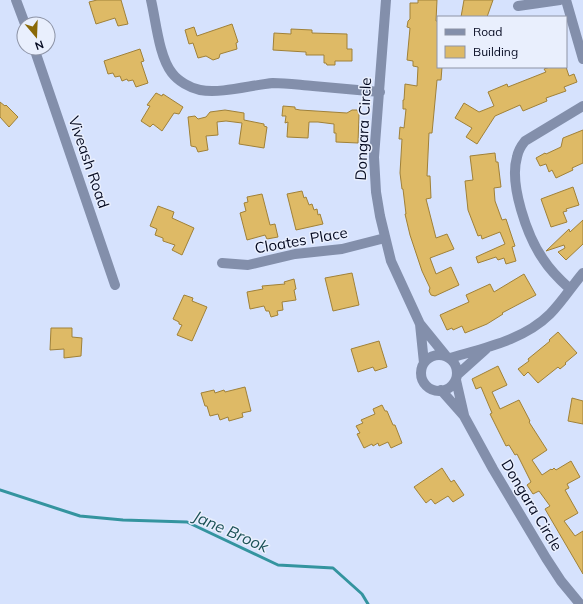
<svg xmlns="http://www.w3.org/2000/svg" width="583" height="604" font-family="Mulish,sans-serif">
<rect width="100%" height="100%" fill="#d6e2fd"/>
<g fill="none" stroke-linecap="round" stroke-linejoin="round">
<!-- stream -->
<path stroke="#34949f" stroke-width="3" d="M0 490 80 516 123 520 187 522 278 565 333 568 362 594 368 604"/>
</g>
<!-- building -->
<path fill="#deba66" stroke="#a08138" d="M97 0H121L128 24 118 26 115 18 96 24 89 2Z
M418 0H437L436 21H438V67H442L441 80H437L432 133H429L427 176H430L431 198 426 199 436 238 447 234 454 249 430 258 436 274 451 267 459 285 435 296 431 295 429 291 430 288 422 271 410 235 405 214H406L403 189H402L400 173 402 139H399L400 127 404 128 406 109H403V100H404L405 84 417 86 418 67 413 66V61L407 60 410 28 407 27 408 21 410 19V3H418Z
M464 0H493L487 17H461Z
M232 24 238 42 236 43 237 49 220 54 219 58 213 60 206 56 198 58 193 43 189 44 185 30 194 27 197 36Z
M291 29 312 30V33L347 34V49H352V61H335V65H327L326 63H324V55H306V52L273 50 274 33 291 34Z
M140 49 144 61 141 62 148 83 136 87 133 80 128 81 127 79 122 81 120 76 115 77 113 73 108 74 104 61Z
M550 67H566L569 76 574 74 577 82 564 87 566 91 546 98 547 101 523 111 520 105 495 116 477 144 466 137 472 128 455 118 464 103 479 112 494 106 488 92 507 84 508 87 546 72 544 69Z
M156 93 162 96 163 94 183 107 179 114 174 113 162 131 153 124 150 127 141 121 150 106 147 105Z
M0 102 5 106 6 105 18 117 9 127 0 117Z
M283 106 295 107V109L300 110 347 113 352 110H357L359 114 358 143 336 142V133H334V124L318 122H309L308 138 287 137 288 122 285 123 286 116H282Z
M225 110 244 113V120L264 124V126L267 127 264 148 239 144 242 123 226 121 217 122 218 135 206 136 208 150 198 152 196 147 191 146 188 117 195 116 198 119 206 117 210 112Z
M583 130V163L572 168 573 170 556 178 552 170 549 172 546 164 540 166 536 158 545 153 546 154 561 147 563 138Z
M495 153 496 162H498L501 187 494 188 495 201 502 220 506 219 515 246 512 247 516 261 506 264 504 258 498 260 496 257 478 263 476 257 505 244 500 232 482 239 481 235 478 236 468 210 465 181 473 180 470 156Z
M573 187 579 205 566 209 567 211 563 212 567 222 551 227 541 199Z
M302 191 304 198 306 197 309 205 312 204 314 210 317 209 318 215 320 214 323 224 296 230 287 194Z
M262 194 270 225 275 224 278 237 267 239 265 235 247 240 240 213 246 211 244 203 248 202 247 197Z
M158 206 174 212 172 218 194 228 182 255 172 250 175 245 163 241V238L155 235 157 229 150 226Z
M583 220V244L566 260 558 252 565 248 564 245 546 251 569 229 570 232Z
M352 273 359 305 333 311 325 278Z
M524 274 536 295 502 313 503 314 487 324 465 333 462 326 453 330 452 328 447 330 440 315 469 302 466 295 490 284 494 292Z
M294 279 296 289 294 290 296 300 282 302 283 310 277 311 278 315 271 317 269 311H266L264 306 250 309 247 292 263 289 262 286 285 284 284 282Z
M184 295 193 298 192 301 207 307 192 341 177 335 182 325 179 324V322L173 319Z
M51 328H72V337L82 338 81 356 64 358V349L50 350Z
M558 332 577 353 565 363 566 364 560 369 558 367 538 383 528 372 524 376 518 369 529 361 528 359 550 341 549 340Z
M379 341 387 367 375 371 373 367 358 372 351 349Z
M498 366 507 385 492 392 500 409 519 400 530 421 529 422 547 450 532 460 542 475 551 469 552 470 554 468 556 470 571 461 580 477 567 484 569 488 565 490 578 513 564 521 575 536 583 531V574L545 509 550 506 539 491 533 494 527 485 531 482 517 454 515 455 509 445 506 446 490 414 492 413 481 387 476 389 472 379Z
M245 387 251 411 242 413 243 417 229 421 228 417 220 420 218 414 210 416 207 406H205L201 393 214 390 215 393 224 390 225 392Z
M572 398 583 401V424L568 421Z
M382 405 385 411H387L393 425H395L402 443 391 448 388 442 379 446 378 443 373 446 372 444 364 448 357 434 360 433 356 426 363 423 361 420 375 414 373 409Z
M442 468 451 482 454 480 464 495 453 502 448 496 435 504 431 499 426 503 414 487Z"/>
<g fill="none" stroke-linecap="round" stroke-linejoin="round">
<!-- minor -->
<path stroke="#838fab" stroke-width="10" d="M16 0 25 24
M151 0C156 21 159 57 172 73 178 81 190 88 200 90 221 94 251 85 273 83 286 83 300 85 313 86 335 88 357 90 380 92
M386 0 374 157 376 192 380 216 391 261 420 324 446 356
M566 0 583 59
M518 6 560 0
M34 48 115 285
M222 263 248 265 295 254 342 249 385 238
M570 289C560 280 550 270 543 259 527 236 509 184 517 157 518 151 521 146 525 141L583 106
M420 324 424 363
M421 373a18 18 0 1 1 36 0a18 18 0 1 1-36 0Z
M450 358C484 348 524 340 550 314 562 302 572 286 583 273
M457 375 486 349
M456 380 464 415
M441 390 464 416 493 469 546 558 561 581 580 604"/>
</g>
<g text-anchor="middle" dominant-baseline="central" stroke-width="3" stroke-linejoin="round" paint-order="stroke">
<!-- street labels -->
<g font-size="15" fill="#040920" stroke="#e9effd">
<text transform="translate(363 129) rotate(-87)">Dongara Circle</text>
<text transform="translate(89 162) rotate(71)">Viveash Road</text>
<text transform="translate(301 240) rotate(-10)">Cloates Place</text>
<text transform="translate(532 505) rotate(59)">Dongara Circle</text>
</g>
<!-- water labels -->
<g font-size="16" font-style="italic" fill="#1b5157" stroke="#e9effd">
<text transform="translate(231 531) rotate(24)">Jane Brook</text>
</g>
</g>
<!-- legend -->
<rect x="437" y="16" width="130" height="52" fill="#e9effd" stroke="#8d93a5"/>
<rect x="445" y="29" width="20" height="6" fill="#838fab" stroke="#8d93a5"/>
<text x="473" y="36" font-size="12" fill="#040920">Road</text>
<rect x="445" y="46" width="20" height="12" fill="#deba66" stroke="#8d93a5"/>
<text x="473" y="56" font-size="12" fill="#040920">Building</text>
<!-- north arrow -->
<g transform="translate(36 36) rotate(161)"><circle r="19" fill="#e9effd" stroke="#8d93a5"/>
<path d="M0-3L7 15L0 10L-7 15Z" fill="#8a6907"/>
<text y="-6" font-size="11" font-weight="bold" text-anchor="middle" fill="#040920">N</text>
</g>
</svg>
